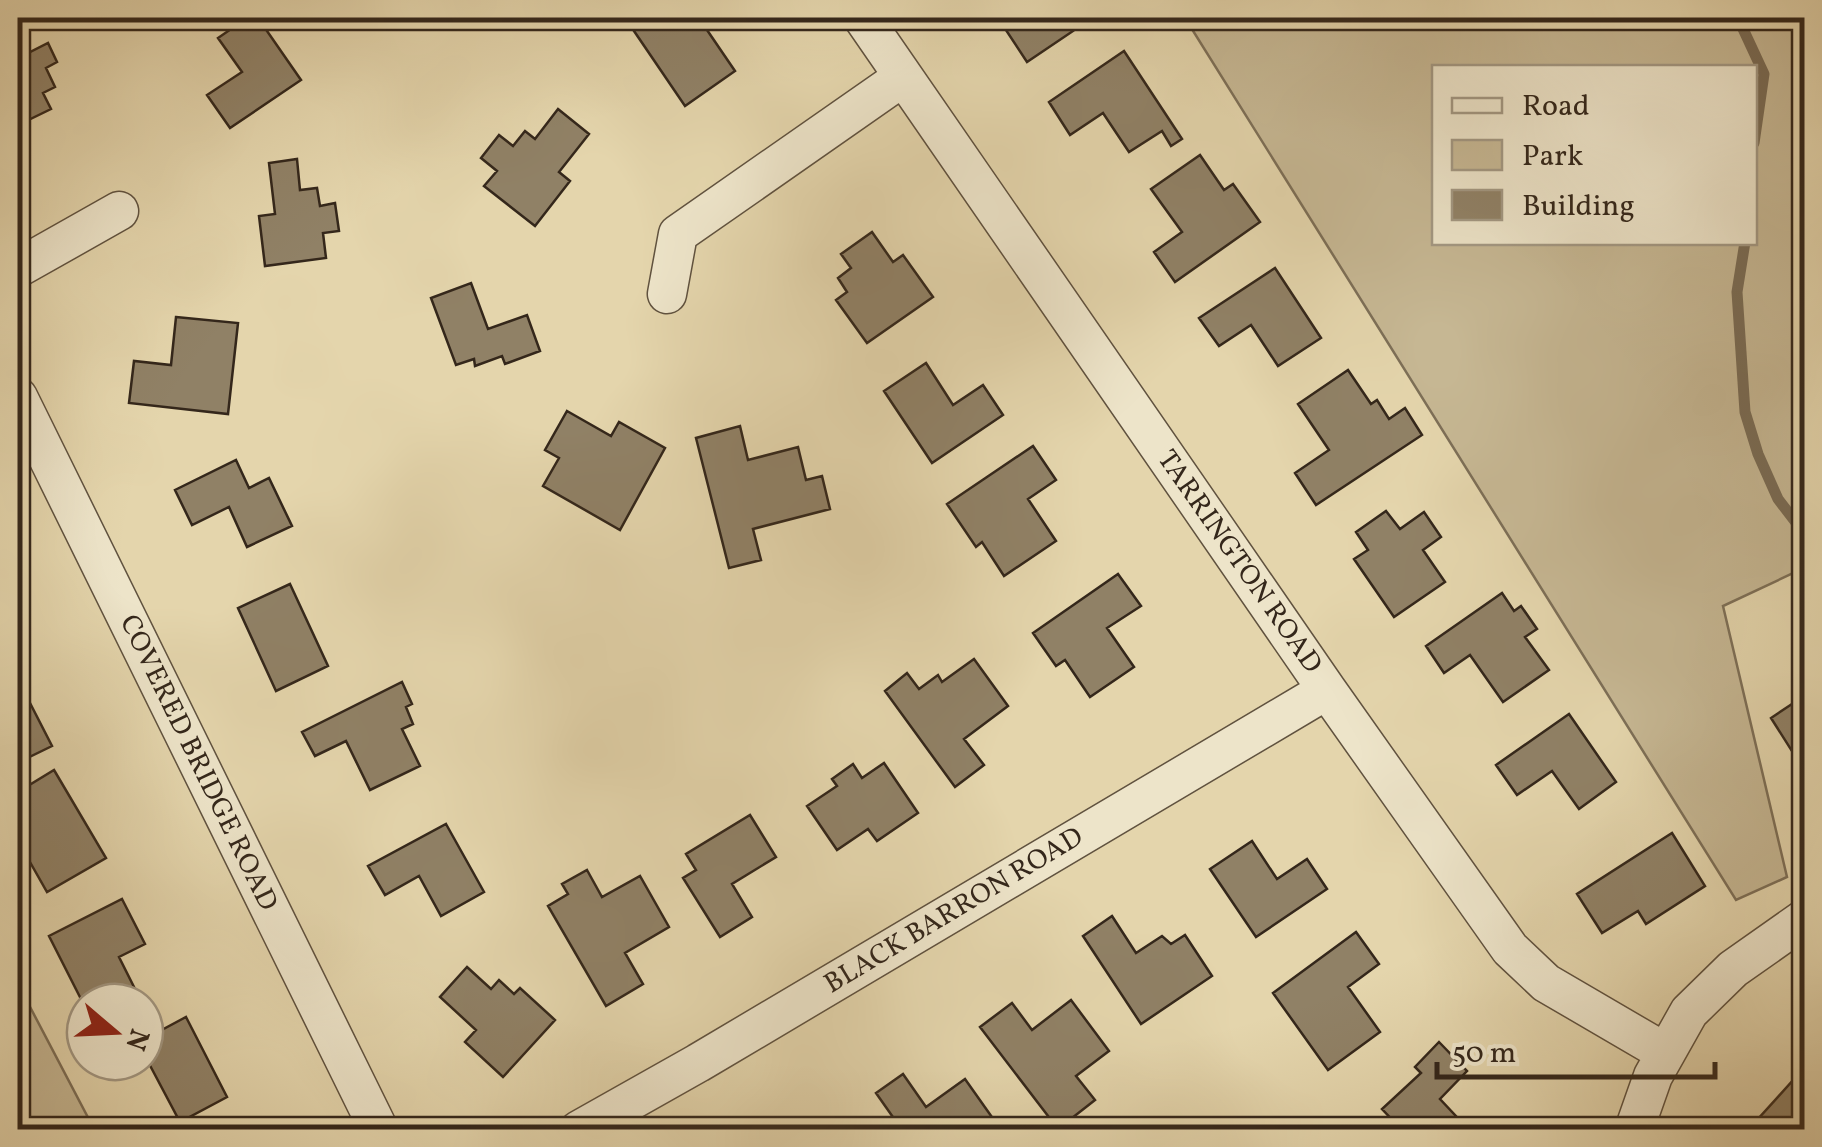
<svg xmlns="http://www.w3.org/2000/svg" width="1822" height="1147" font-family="Vollkorn,serif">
<rect width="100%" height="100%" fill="#e4d5ac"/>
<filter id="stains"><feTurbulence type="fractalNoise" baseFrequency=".002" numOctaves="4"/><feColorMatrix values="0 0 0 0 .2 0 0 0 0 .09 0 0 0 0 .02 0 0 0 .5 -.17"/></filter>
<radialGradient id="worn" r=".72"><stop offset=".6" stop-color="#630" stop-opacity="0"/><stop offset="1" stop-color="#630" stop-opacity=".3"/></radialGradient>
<!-- green -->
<path fill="#c6b793" stroke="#7d6f57" stroke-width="2.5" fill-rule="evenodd" d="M1185 18H1804V568L1723 606 1787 877 1736 900ZM1434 68H1754V242H1434Z
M18 984 94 1129H18Z"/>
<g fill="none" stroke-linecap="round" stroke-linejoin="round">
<!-- stream -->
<path stroke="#7a6c55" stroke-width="11" d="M1738 18 1764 74 1754 143
M1745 242 1737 292 1745 412 1758 454 1778 499 1804 533"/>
</g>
<!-- building -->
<path fill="#908166" stroke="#34271b" stroke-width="2.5" d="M247 18H258L301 80 230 128 207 95 242 72 218 38Z
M648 18H719L705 27 735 71 685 106 632 28Z
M998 18H1064L1073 31 1027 62Z
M20 31 30 52 48 43 57 62 46 68 55 87 43 93 51 109 18 125V33Z
M1124 51 1182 139 1171 146 1162 131 1129 152 1103 113 1070 135 1049 102Z
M558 109 589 134 559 172 570 181 535 226 484 186 497 171 481 158 499 135 513 146 525 131 535 139Z
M1200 155 1224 190 1233 184 1260 222 1175 282 1154 252 1182 232 1151 189Z
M297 159 300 190 317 188 320 206 335 203 339 231 323 233 326 258 265 266 259 216 275 214 269 163Z
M872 232 893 262 903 255 933 297 867 343 836 300 847 292 838 278 851 268 841 254Z
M1275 268 1321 338 1278 366 1251 325 1219 346 1199 318Z
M471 283 488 329 527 315 540 351 505 364 502 356 475 366 474 359 456 365 431 298Z
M176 317 238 323 228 414 129 403 134 361 171 365Z
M926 363 953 405 983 385 1003 415 932 463 884 391Z
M1348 370 1371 404 1377 400 1389 419 1405 408 1422 435 1316 505 1295 473 1329 450 1298 404Z
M567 411 611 436 619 422 665 448 620 530 543 486 559 458 545 450Z
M740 426 748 460 798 447 806 480 822 476 830 509 753 529 761 560 729 568 696 438Z
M1033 446 1056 480 1028 499 1056 541 1004 576 982 542 976 547 947 504Z
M236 460 249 488 269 478 292 526 247 547 229 507 192 525 175 490Z
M1386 511 1400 529 1424 512 1441 537 1423 550 1445 582 1394 617 1354 559 1368 550 1356 532Z
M1118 574 1141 606 1107 628 1134 667 1090 697 1065 660 1056 666 1033 633Z
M290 584 328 666 276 691 238 608Z
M1502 593 1514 611 1521 606 1537 629 1525 637 1549 670 1503 702 1470 655 1444 673 1426 646Z
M974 659 1008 706 964 739 984 765 955 787 885 691 907 673 919 689 938 675 942 682Z
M402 682 412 704 406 707 413 724 402 729 420 766 370 790 346 741 315 756 302 732Z
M1804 696V770L1771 718Z
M30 703 52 746 19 762 18 709Z
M1569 714 1616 782 1579 809 1552 771 1517 795 1496 765Z
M884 763 918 813 877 841 868 829 837 850 807 806 837 786 832 779 853 764 862 778Z
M54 770 106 858 47 892 18 841V792Z
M750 815 776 857 732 884 752 917 720 937 683 878 696 870 686 854Z
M446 824 484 892 441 916 419 876 385 895 368 866Z
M1672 833 1705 886 1646 924 1638 911 1602 933 1577 894Z
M1252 841 1277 879 1307 859 1327 889 1256 937 1210 869Z
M587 870 602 897 640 876 669 927 625 953 643 984 606 1006 548 906 568 894 562 884Z
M122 899 145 944 119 957 137 993 119 1002H85V1007L49 936Z
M1112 916 1136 953 1162 936 1171 944 1185 935 1212 976 1141 1024 1083 936Z
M1356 932 1379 964 1348 987 1380 1032 1328 1070 1273 993Z
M467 967 491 989 499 980 514 994 520 988 555 1020 503 1077 465 1042 476 1030 440 997Z
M1071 1000 1109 1051 1076 1076 1095 1100 1058 1129 980 1027 1012 1003 1032 1030Z
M186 1017 227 1097 180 1122 145 1056V1039Z
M1439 1042 1467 1071 1440 1099 1469 1130H1402L1382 1109 1421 1073 1415 1067Z
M1804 1068V1130H1748Z
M903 1074 926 1107 965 1079 994 1120 981 1130H902L876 1093Z"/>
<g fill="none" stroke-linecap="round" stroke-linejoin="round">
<defs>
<path id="minor" d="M863 18 1327 690 1510 949 1546 983 1666 1053
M18 268 119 211
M667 294 678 234 903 77
M18 397 379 1130
M579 1130 698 1063 1327 690
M1634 1130 1653 1076 1689 1012 1733 969 1804 919"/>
</defs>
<!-- minor casing -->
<use href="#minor" stroke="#60523f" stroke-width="41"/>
<!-- minor -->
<use href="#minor" stroke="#ede4c9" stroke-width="38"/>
</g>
<g text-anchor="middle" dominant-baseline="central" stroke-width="10" stroke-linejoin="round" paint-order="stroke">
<!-- street labels -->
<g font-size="28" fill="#34271b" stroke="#ede4c9">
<text transform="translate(1239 562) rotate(55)">TARRINGTON ROAD</text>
<text transform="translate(198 763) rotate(64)">COVERED BRIDGE ROAD</text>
<text transform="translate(954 911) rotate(-31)">BLACK BARRON ROAD</text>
</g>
</g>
<!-- margin -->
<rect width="1822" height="1147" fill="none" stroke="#e4d5ac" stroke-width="60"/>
<rect x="20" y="20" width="1782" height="1107" fill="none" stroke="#34271b" stroke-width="5"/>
<rect x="30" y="30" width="1762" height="1087" fill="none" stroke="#34271b" stroke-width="2.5"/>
<!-- legend -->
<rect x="1432" y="65" width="325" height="180" fill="#ede4c9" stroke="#a39883" stroke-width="2.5"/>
<rect x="1452" y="98" width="50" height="15" fill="#ede4c9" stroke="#a39883" stroke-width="2.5"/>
<text x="1522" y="115" font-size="30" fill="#34271b">Road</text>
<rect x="1452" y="140" width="50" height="30" fill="#c6b793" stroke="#a39883" stroke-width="2.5"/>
<text x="1522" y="165" font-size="30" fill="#34271b">Park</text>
<rect x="1452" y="190" width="50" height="30" fill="#908166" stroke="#a39883" stroke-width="2.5"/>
<text x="1522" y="215" font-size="30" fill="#34271b">Building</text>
<!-- north arrow -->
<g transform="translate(115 1032) rotate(109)"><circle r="48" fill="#ede4c9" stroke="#a39883" stroke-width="2.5"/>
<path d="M0-8L18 38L0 25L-18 38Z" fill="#8f2418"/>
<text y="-15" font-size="28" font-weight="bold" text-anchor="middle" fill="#34271b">N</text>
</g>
<!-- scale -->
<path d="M1437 1062v15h278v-15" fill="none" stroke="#34271b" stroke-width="5"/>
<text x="1452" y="1062" font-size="30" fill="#34271b" stroke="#ede4c9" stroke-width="8" paint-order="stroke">50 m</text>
<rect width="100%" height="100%" filter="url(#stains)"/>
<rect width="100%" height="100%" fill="url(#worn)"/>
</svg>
